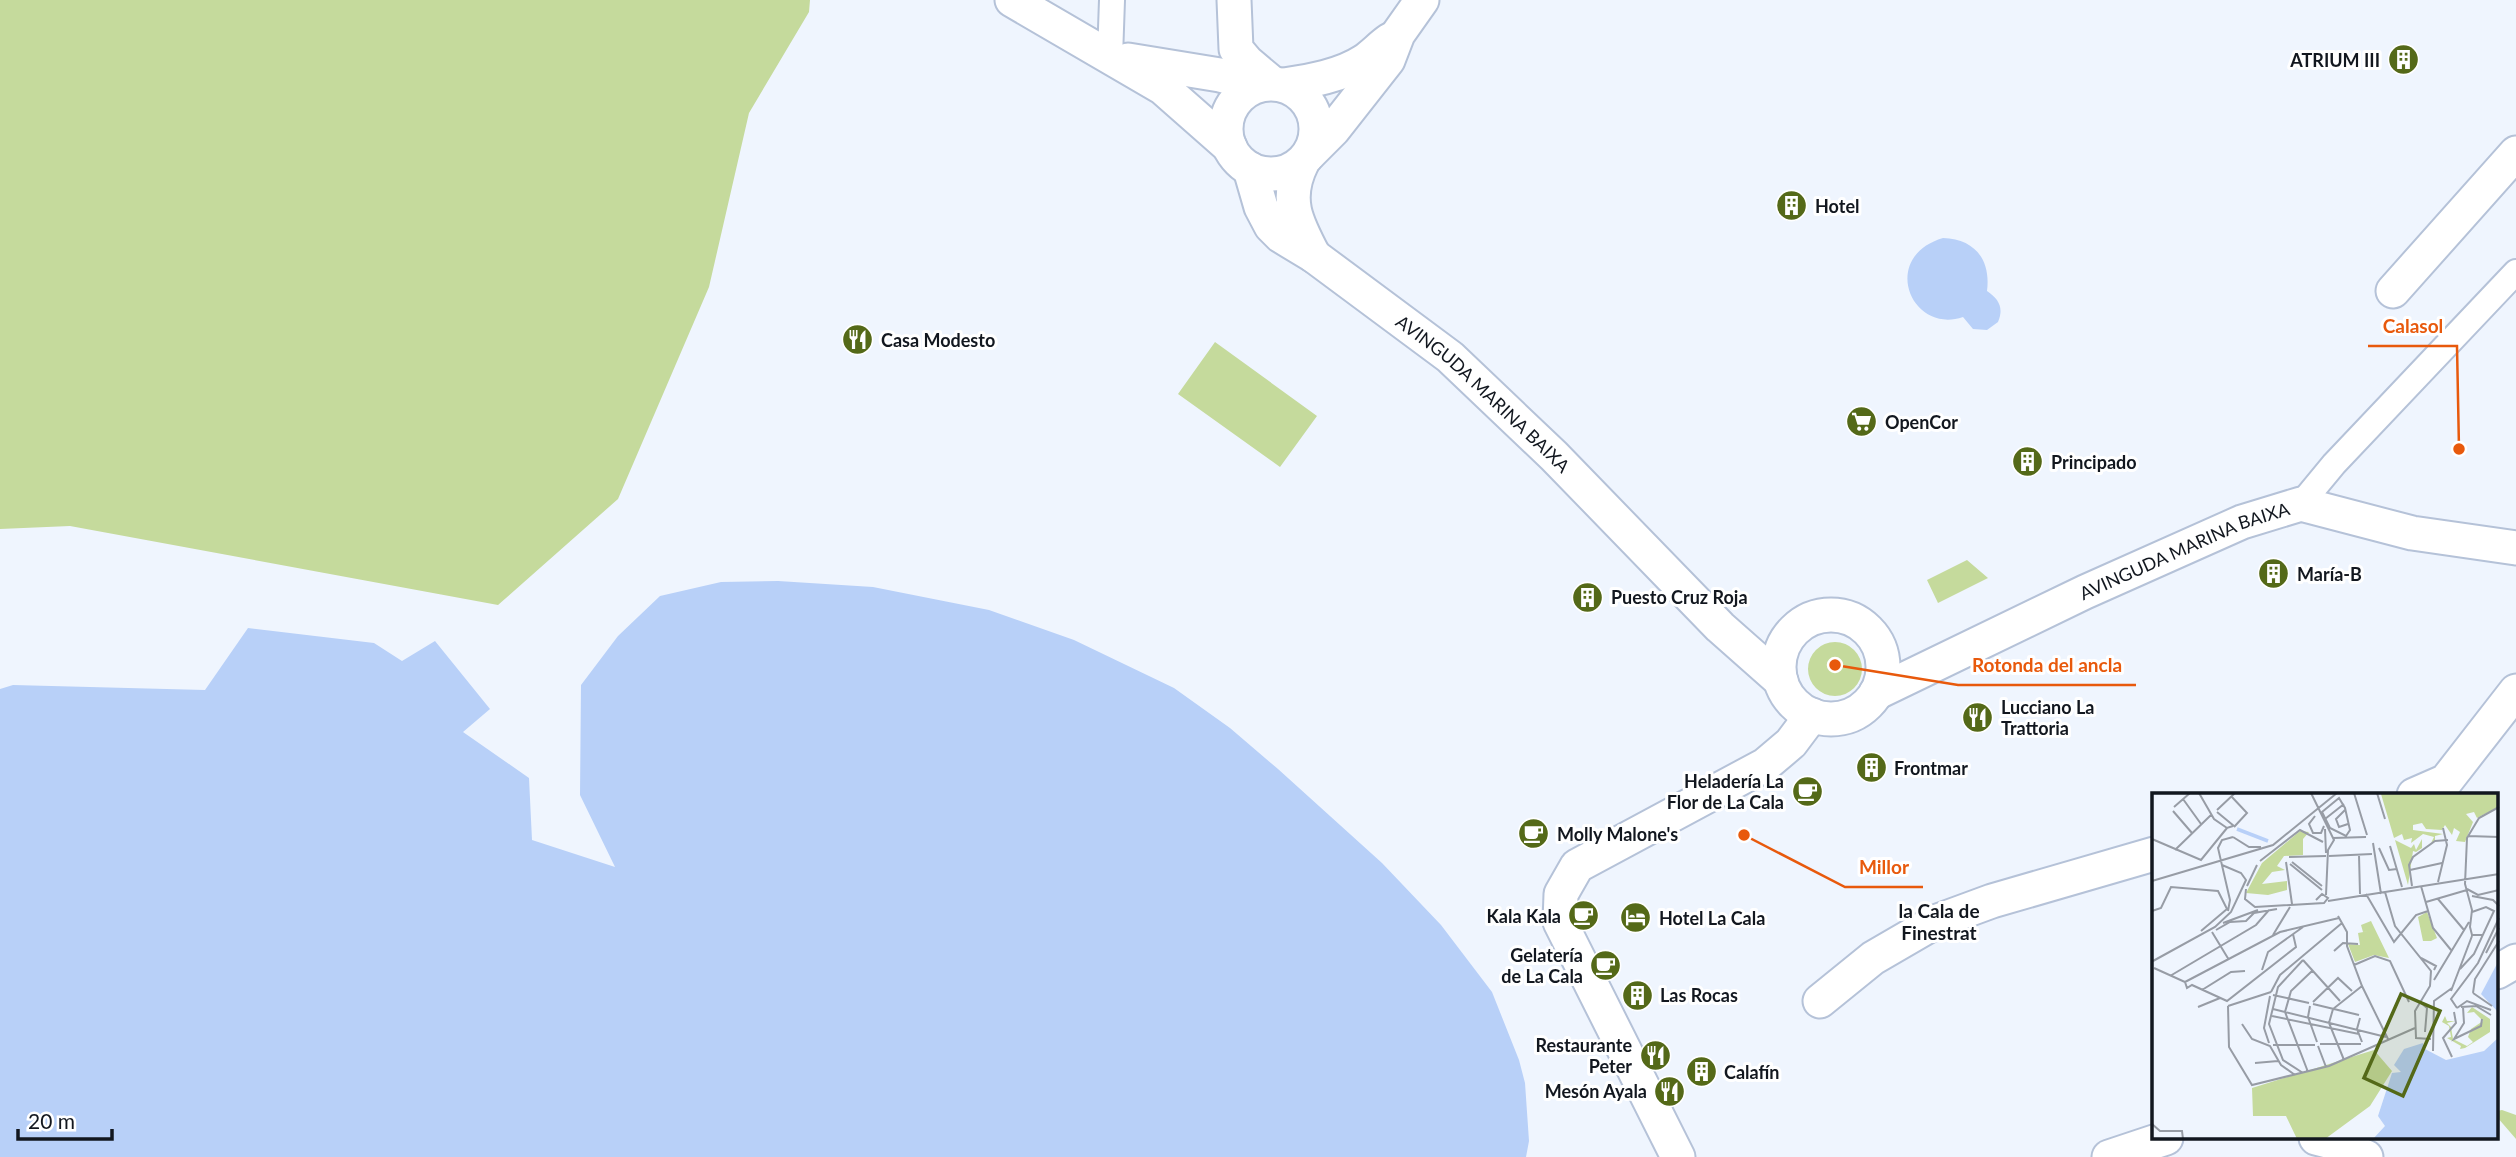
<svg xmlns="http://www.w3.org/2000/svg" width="2516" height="1157" font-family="Lato,sans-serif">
<rect width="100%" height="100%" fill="#eff5fe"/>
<!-- green -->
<path fill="#c5da9c" d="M0 0H810L809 12 749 113 709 287 618 499 498 605 70 526 0 529Z
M1215 342 1317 416 1280 467 1178 394Z
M1967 560 1988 578 1938 603 1927 580Z
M1808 669a27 27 0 1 1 54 0a27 27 0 1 1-54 0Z
M2502 1110 2516 1115V1139L2497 1117V1111Z"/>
<!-- water -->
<path fill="#b8d0f8" d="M1943 238C1975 239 1991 260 1987 291 1999 299 2004 308 1998 322L1987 330 1973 329 1963 317C1911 335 1879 257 1943 238Z
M778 581 873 587 989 610 1074 640 1174 688 1230 728 1278 769 1382 863 1441 925 1492 992 1519 1060 1525 1083 1529 1141 1526 1157H0V689L13 685 205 690 248 628 374 643 402 661 435 641 490 709 463 732 529 778 532 840 615 867 580 795 581 685 618 636 660 596 721 582Z"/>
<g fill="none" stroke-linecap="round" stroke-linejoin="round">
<defs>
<path id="pedestrian" d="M1110 57 1112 0
M2301 504 2334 464 2516 272"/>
<g id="minor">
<path d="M1012 0 1163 88 1230 147"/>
<path d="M1234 0 1236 49 1247 62 1272 83"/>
<path d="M1128 60 1220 75 1259 85"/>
<circle cx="1271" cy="129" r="45"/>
<path d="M1284 85C1310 81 1341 76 1364 61 1373 55 1381 46 1390 40"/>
<path d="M1309 154 1333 130 1388 60 1398 34 1422 0"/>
<path d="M1302 163C1284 199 1296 222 1314 256"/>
<path id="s1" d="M1250 169 1261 207 1271 226 1281 236 1314 256 1450 357 1554 456 1720 627 1781 681"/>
<path d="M2393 291 2516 153"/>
<circle cx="1831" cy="667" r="52"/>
<path id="s2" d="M1876 693 2085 592 2242 522 2301 504 2412 533 2516 548"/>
<path d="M2414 795 2446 781 2516 691"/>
<path d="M2497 972 2516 961"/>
<path d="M1820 1001 1873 958 1935 922 1992 901 2154 854"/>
<path d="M2316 1138 2335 1143 2366 1157"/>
<path d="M1678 1157 1560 922 1561 894 1577 866 1765 765 1791 743 1812 715"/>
<path d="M2109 1157 2166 1138"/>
</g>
</defs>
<!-- pedestrian casing -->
<use href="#pedestrian" stroke="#b5c2d8" stroke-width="28"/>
<!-- minor casing -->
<use href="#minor" stroke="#b5c2d8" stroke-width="37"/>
<!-- pedestrian -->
<use href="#pedestrian" stroke="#fff" stroke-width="24"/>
<!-- minor -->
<use href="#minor" stroke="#fff" stroke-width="33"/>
</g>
<!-- icons -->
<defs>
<symbol id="building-disc" viewBox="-11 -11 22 22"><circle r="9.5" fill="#546918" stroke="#fff"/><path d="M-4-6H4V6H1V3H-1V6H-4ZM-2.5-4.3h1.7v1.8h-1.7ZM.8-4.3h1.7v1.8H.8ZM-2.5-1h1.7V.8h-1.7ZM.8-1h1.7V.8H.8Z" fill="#fff"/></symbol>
<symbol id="restaurant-disc" viewBox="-11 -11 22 22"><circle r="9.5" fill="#546918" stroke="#fff"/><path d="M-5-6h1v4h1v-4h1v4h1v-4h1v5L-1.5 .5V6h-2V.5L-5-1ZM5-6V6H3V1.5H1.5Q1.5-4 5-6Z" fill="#fff"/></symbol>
<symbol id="supermarket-disc" viewBox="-11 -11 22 22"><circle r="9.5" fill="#546918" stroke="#fff"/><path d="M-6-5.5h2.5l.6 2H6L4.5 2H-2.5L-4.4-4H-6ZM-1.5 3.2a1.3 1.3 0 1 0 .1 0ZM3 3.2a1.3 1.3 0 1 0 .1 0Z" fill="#fff"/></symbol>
<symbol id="cafe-disc" viewBox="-11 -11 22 22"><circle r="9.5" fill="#546918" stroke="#fff"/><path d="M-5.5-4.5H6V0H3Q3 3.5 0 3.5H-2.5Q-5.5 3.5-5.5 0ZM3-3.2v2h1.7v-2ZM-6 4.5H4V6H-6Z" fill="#fff"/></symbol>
<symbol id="hotel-disc" viewBox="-11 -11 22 22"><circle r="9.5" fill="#546918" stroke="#fff"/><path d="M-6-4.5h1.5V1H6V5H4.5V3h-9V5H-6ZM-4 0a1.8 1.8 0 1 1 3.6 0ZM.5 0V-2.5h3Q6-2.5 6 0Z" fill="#fff"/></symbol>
</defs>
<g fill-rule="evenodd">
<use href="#building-disc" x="2386" y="42" width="35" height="35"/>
<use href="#building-disc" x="1774" y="188" width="35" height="35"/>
<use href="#restaurant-disc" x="840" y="322" width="35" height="35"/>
<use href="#supermarket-disc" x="1844" y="404" width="35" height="35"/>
<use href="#building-disc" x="2010" y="444" width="35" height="35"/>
<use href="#building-disc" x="2256" y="556" width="35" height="35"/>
<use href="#building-disc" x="1570" y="580" width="35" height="35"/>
<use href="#restaurant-disc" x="1960" y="700" width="35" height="35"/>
<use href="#building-disc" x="1854" y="750" width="35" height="35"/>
<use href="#cafe-disc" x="1790" y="774" width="35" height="35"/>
<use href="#cafe-disc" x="1516" y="816" width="35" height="35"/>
<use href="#cafe-disc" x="1566" y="898" width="35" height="35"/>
<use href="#hotel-disc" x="1618" y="900" width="35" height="35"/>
<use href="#cafe-disc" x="1588" y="948" width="35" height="35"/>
<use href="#building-disc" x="1620" y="978" width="35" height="35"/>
<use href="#restaurant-disc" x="1638" y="1038" width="35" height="35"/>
<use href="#building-disc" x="1684" y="1054" width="35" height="35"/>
<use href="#restaurant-disc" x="1652" y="1074" width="35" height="35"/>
</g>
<g text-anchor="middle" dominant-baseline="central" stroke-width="6" stroke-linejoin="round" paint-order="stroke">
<!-- poi labels -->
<g font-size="18" font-weight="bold" fill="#12171f" stroke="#fff" text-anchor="start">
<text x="2380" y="60" text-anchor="end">ATRIUM III</text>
<text x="1815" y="206">Hotel</text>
<text x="881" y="340">Casa Modesto</text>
<text x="1885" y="422">OpenCor</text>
<text x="2051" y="462">Principado</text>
<text x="2297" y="574">María-B</text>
<text x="1611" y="597">Puesto Cruz Roja</text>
<text x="2001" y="707">Lucciano La<tspan x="2001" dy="21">Trattoria</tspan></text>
<text x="1894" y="768">Frontmar</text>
<text x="1784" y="781" text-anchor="end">Heladería La<tspan x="1784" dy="21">Flor de La Cala</tspan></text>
<text x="1557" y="834">Molly Malone's</text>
<text x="1561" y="916" text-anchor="end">Kala Kala</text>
<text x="1659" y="918">Hotel La Cala</text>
<text x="1583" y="955" text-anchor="end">Gelatería<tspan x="1583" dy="21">de La Cala</tspan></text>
<text x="1660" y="995">Las Rocas</text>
<text x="1632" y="1045" text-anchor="end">Restaurante<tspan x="1632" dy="21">Peter</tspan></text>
<text x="1724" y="1072">Calafín</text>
<text x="1647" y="1091" text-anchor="end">Mesón Ayala</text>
</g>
<!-- street labels -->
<g font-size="18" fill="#12171f" stroke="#fff">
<text stroke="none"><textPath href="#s1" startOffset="332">AVINGUDA MARINA BAIXA</textPath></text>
<text stroke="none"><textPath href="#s2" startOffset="340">AVINGUDA MARINA BAIXA</textPath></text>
</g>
<!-- neighbourhood labels -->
<g font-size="19" font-weight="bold" fill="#12171f" stroke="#fff">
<text x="1939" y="910">la Cala de<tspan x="1939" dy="22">Finestrat</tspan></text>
</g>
</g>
<!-- overview -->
<g transform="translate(2152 793)">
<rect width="346" height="346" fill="#eff5fe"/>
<path d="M346 0V14L325 25 322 19 314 21 321 29 313 49 304 48 308 39 302 35 300 42 293 32 290 37 274 36 270 30 261 32V37L291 41 283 43V47L279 50 282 44 271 41 259 50 260 45 252 47 250 41 242 45 229 1ZM148 38 157 39 151 46V62L132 63 125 73 133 77 120 79 110 91 135 88V97L116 102 94 100 110 70ZM270 46V55L264 59 261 58 256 92 243 47 259 55 262 51 264 57ZM275 119 285 145 279 148H271L266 124ZM219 128 237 165 222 162 203 169 196 151 208 152 206 140 217 138 211 139 209 132ZM320 214 338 226V239L313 255 308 256 309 253 295 245 299 244 297 233 290 229 293 223 295 228H303L295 230 299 234 301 246 315 253 321 249 316 244 319 236 331 228 322 219 315 220ZM222 257 240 278 218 313 173 346H145L134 323H101L100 295Z" fill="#c5da9c"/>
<path d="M346 169V219L329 201ZM346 245V346H221L233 333 226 323 240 280 249 279 242 272 252 256 271 250 273 256 294 267 332 258Z" fill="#b8d0f8"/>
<path fill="none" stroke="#b8d0f8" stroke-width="3.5" d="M85 36 116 48"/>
<path fill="none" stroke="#979ca5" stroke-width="2" d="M47 0 62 26 75 35 81 33M159 0 182 47 176 57 174 102M202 0 215 42M225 0 233 26M79 3 95 20 82 34M187 5 193 15 198 37 194 43 178 35 170 19ZM31 6 49 31M22 14 38 0M65 17 83 0M193 17 184 26 187 34 196 31M21 18 40 40M65 19 82 33M163 23 157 31 161 40H169L172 33M173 26 192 11M173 36 174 60M316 43 347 44M81 44 97 54H109M181 45 214 44M0 46 49 67 75 35M221 50 229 101M238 53 250 94M227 55 237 77 245 76M23 57 60 21M207 62 208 101M177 63 220 61M137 64 174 63M108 68 148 37 171 49M134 69 140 111M140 69 170 93M138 71 170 97M258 77 290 70M0 88 121 52 185 0M286 89 295 52 291 35M95 93 105 72M260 93 257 72 261 64 283 48 296 47M269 93 281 135 299 157M94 96 93 106 103 114 172 110 176 105 170 101 164 107M315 96 326 102 347 97M233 99 243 133 279 178 278 193 263 218 264 245 279 246M214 101 242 149 264 122 276 118M320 103 341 107 347 113M286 106 312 137M176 108 347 81M274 109 315 97M0 118 9 115 19 94 66 98 75 116 49 138M76 118 78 107 66 55 70 47 81 44M186 123 195 139V153L210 193 236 246M71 130 106 117M64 137 78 129 94 128 102 120 125 116M60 139 77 167M121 142 138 114M330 142H320L318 134 320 117 313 91 315 45 327 25 347 14M182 158 191 150 206 151M334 160 347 135M269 165 284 173 282 177M151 167 126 194 117 231 131 267 151 280M151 167 188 208M1 168 63 134 79 119 94 87 89 80 70 72M202 172 223 163 238 168 257 209M2 175 33 189 35 195 40 192 75 208 144 154 141 141M308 176 322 161 342 118 334 114 320 119M110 177 116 159 151 134M18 183 104 132 117 117M282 187 317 129M33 189 128 139 187 125M50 197 79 179 93 178M299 198 320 143M119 199 128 182 190 130M321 200 323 186 347 148M321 200 340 213M121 202 157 210M161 209 186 185 200 198M268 209 275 215 273 239M161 211 207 222M76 213 77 254 100 292 177 273 263 235M76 213 119 199M158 213 156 224 165 249M46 214 68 205M309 214 324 213 339 222M311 214 312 230 302 246 329 233 330 226M305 215 299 206 326 170 347 125M305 215 315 208 339 217M121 216 234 244M120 223 207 241M208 225 205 236 210 249M90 231 100 246 118 253 129 272 143 282M117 250 112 235 118 203M168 251H209M121 252H163M166 253 174 274M281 258 282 208 300 195M300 264 291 245 304 230 302 219M192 267 177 230 181 216 210 193M103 270 126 268M156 279 133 219 139 198 160 178M0 331 8 338H30L31 346"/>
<path fill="#546918" fill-opacity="0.15" stroke="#546918" stroke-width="3.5" d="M249 201 288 218 251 303 212 285Z"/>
<rect width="346" height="346" fill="none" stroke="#12171f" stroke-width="3.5"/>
</g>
<!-- callouts -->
<path fill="none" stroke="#e8590c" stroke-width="2.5" d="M2459 449L2457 346H2368M1835 665L1958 685H2136M1744 835L1845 887H1923"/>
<g fill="#e8590c" stroke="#fff" stroke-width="2.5">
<circle cx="2459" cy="449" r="7"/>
<circle cx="1835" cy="665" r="7"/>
<circle cx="1744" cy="835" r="7"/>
</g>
<g font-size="19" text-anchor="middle" font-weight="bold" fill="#e8590c" stroke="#fff" stroke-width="6" stroke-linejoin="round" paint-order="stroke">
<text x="2413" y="333">Calasol</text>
<text x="2047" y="672">Rotonda del ancla</text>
<text x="1884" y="874">Millor</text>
</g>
<!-- scale -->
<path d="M18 1129v10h94v-10" fill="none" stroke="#12171f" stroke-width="3.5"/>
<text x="28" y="1129" font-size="21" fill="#12171f" stroke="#ffffff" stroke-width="5" paint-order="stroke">20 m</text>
</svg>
